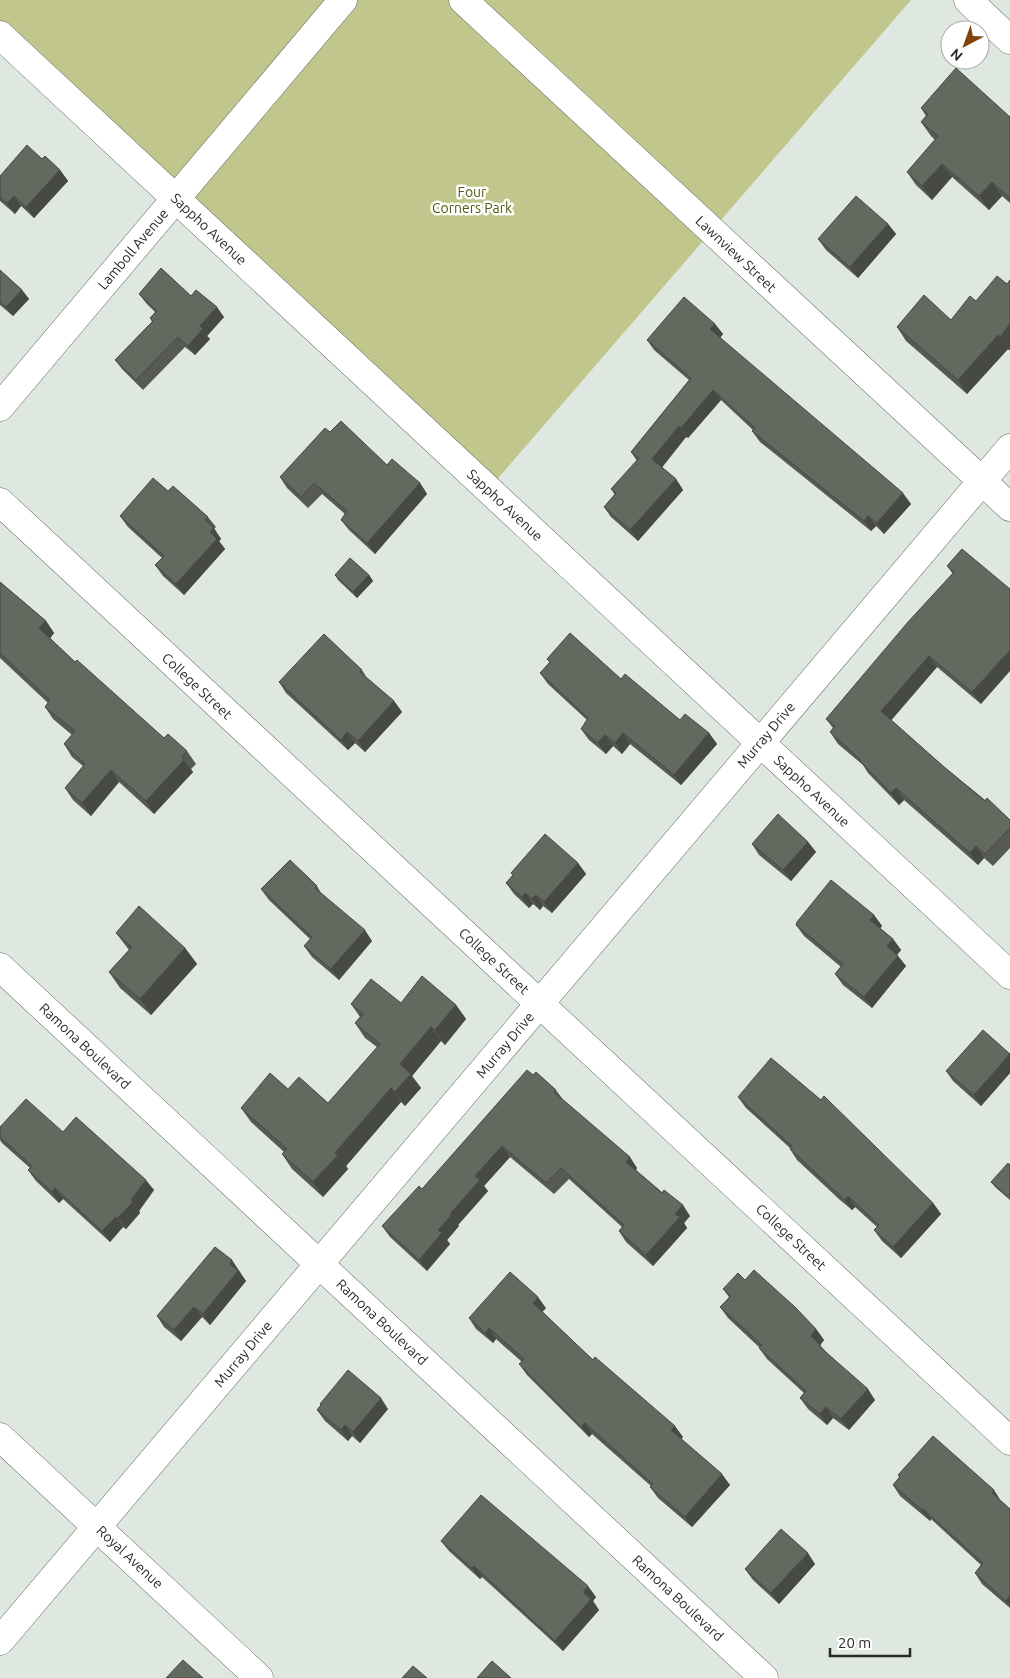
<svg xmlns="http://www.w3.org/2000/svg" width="1010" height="1678" font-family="Ubuntu,sans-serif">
<rect width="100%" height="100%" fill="#dee8e0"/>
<!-- green -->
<path fill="#c1c78c" d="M0 0H911L488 490 0 35Z"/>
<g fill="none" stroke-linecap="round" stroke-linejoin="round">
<defs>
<path id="minor" d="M463 0 1010 507
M968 0 1010 40
M0 35 1010 975
M0 407 343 0
M0 502 1010 1441
M0 967 764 1678
M0 1437 259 1678
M0 1641 1010 448"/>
</defs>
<!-- minor casing -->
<use href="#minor" stroke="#656e66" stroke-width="29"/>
<!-- minor -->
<use href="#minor" stroke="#fff" stroke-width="28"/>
</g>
<!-- wall -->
<path fill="#565a53" d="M921 108 1010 117V203L1002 196 989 210 952 177 932 200 916 185 907 172 935 140 931 136 921 122 926 116Z
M42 159 60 170 68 181 34 218 21 206 15 214 0 201V176Z
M888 224 896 234 858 278 826 250 818 239Z
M0 270 22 290 29 299 13 316 0 305Z
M1010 280V350H1009L1008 349 967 394 906 341 897 327 951 320 976 301 1007 284Z
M139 294 191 296 224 317 207 336 210 339 195 355 185 347 143 390 122 369 115 360 152 322 150 318 155 312 146 303Z
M715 324 723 334 720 338 911 504 884 534 876 526 871 531 760 442 752 431 753 430 721 400 688 438 686 437 662 467 676 479 683 490 638 541 611 517 604 507 615 495 611 489 637 461 631 452 689 380 654 350 647 340Z
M330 432 420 483 427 494 375 554 349 530 341 520 345 514 322 494 308 508 287 488 280 477Z
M168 491 208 517 216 527 214 529 221 539 219 541 225 549 184 595 163 576 155 565 162 558 128 527 120 516Z
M962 549 981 704 937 667 891 720 943 766 1010 820V848L993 866 984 858 978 865 904 800 899 805 868 773 863 765 838 744 830 732 833 728 826 719 953 574 947 566Z
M335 575H369L373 581 357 598 338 580Z
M0 582 46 621 54 633 50 638 75 662 164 738 187 751 196 764 191 769 193 772 154 814 119 782 91 816 73 800 65 788 83 766 72 757 64 744 72 735 53 719 45 707 48 703 0 658Z
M547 659 621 679 680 720 709 733 717 744 681 785 630 744 622 754 613 746 606 754 589 740 581 729 587 720 548 684 540 673 550 663Z
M362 670 367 678 394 701 402 712 365 752 355 743 348 750 286 693 279 682Z
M808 842 816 852 791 881 759 855 752 844Z
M578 863 586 874 552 913 543 906 540 910 533 904 529 908 514 894 506 883 513 876 511 873Z
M317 886 321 893 372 941 339 980 312 957 304 946 310 939 269 900 261 889Z
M874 915 882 926 880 928 893 939 901 950 897 955 906 966 872 1008 843 985 835 974 841 967 804 936 796 925Z
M116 933 185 948 197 964 151 1015 120 988 109 972 129 950Z
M401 1003 456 1005 466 1019 445 1045 441 1041 412 1076 421 1088 405 1106 401 1102 346 1166 348 1169 323 1197 292 1169 282 1154 284 1152 251 1122 241 1108 288 1089 328 1103 377 1047 365 1038 355 1023 360 1017 351 1004Z
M1010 1054V1073L981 1106 953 1081 946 1071Z
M533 1075 556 1090 564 1101 637 1168 636 1170 690 1216 684 1223 687 1228 653 1266 626 1242 619 1231 622 1227 569 1179 554 1194 510 1157 484 1186 488 1191 458 1225 459 1226 447 1240 450 1244 427 1271 390 1237 382 1226 422 1189Z
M738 1097 933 1203 941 1214 901 1258 882 1241 874 1230 877 1227 855 1207 852 1210 840 1200 797 1160 790 1149V1148L746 1108Z
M0 1127 63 1132 154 1190 139 1211 140 1213 126 1229 123 1227 110 1242 63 1199 59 1203 36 1181 28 1170 30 1168 2 1143 0 1140Z
M1010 1165V1200L995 1187 991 1182Z
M240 1271 239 1272 246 1281 210 1325 202 1317 181 1341 164 1327 157 1316Z
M745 1280 816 1329 824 1340 820 1345 827 1353 875 1400 849 1430 833 1418 827 1425 808 1409 800 1398 804 1393 767 1359 759 1348H760L728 1318 720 1307 729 1297 723 1289Z
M546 1308 542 1312 593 1360 683 1437 681 1439 730 1485 692 1527 658 1498 650 1487 651 1486 592 1434 589 1437 527 1375 519 1364 522 1362 496 1339 493 1343 476 1329 469 1318Z
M320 1404 388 1409 360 1443 352 1436 348 1441 325 1421 317 1410 321 1405Z
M898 1475 1001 1501 1010 1509V1608L982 1584 975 1573 981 1565 931 1519 930 1521 900 1496 893 1485 899 1477Z
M441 1541 596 1597 593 1601 599 1610 563 1651 482 1577 480 1579 449 1551Z
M815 1564 779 1604 753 1580 745 1569Z"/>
<!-- shaded-wall -->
<path fill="#464a43" d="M942 164 952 177 932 200 922 186Z
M60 170 68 181 34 218 26 207Z
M992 182 1002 196 989 210 979 196Z
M14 196 21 206 15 214 7 203Z
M888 224 896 234 858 278 850 267Z
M22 290 29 299 13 316 6 307Z
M217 307 224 317 207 336 210 339 195 355 188 346 200 326Z
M715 324 723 334 718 340 710 329Z
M1010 324V350H1009L1000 337Z
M998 335 1008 349 967 394 958 380Z
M713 390 721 400 688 438 681 428Z
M679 426 686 437 660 470 652 459Z
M676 479 683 490 638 541 630 530Z
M420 483 427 494 375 554 367 543Z
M903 493 911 504 884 534 877 523Z
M868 516 876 526 871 531 864 521Z
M214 528 221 539 219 541 225 549 184 595 176 584 210 532Z
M369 575 373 581 357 598 353 592Z
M46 621 54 633 48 641 39 628Z
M1010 650V671L981 704 972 692Z
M929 656 937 667 889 723 881 711Z
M394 701 402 712 365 752 358 741Z
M347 732 355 743 348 750 341 740Z
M623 733 630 744 622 754 615 743Z
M709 733 717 744 681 785 674 775Z
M605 735 613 746 606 754 598 743Z
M184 760 193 772 154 814 146 801Z
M111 770 119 782 91 816 82 803Z
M896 788 904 800 899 805 891 793Z
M808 842 816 852 791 881 783 870Z
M976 846 984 858 978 865 970 853Z
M578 863 586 874 552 913 544 902Z
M525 893 533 904 529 908 522 897Z
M536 895 543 906 540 910 532 899Z
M874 915 882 926 878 931 870 920Z
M365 930 372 941 339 980 331 969Z
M893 939 901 950 895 957 887 946Z
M185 948 197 964 151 1015 140 999Z
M898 956 906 966 872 1008 864 997Z
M456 1005 466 1019 445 1045 435 1030Z
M431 1027 441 1041 412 1076 421 1088 405 1106 395 1092 400 1064Z
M1010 1054V1073L981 1106 974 1095Z
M391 1088 401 1102 346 1166 348 1169 323 1197 313 1182 335 1153Z
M502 1146 510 1157 484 1186 488 1191 458 1225 459 1226 447 1240 450 1244 427 1271 419 1260 438 1230 475 1176Z
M630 1157 637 1168 633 1173 626 1162Z
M146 1180 154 1190 139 1211 140 1213 126 1229 118 1218Z
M55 1188 63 1199 59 1203 52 1192Z
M848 1196 855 1207 852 1210 845 1200Z
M933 1203 941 1214 901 1258 893 1247Z
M683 1205 690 1216 684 1223 687 1228 653 1266 646 1255 675 1214Z
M116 1217 123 1227 110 1242 102 1231Z
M232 1260 246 1281 210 1325 203 1314Z
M538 1297 546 1308 540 1314 533 1303Z
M194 1307 202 1317 181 1341 174 1330Z
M489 1328 496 1339 493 1343 485 1333Z
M816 1329 824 1340 819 1347 811 1336Z
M868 1389 875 1400 849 1430 841 1419Z
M381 1398 388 1409 360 1443 353 1432Z
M826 1407 833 1418 827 1425 820 1414Z
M585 1423 592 1434 589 1437 581 1427Z
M345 1425 352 1436 348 1441 341 1430Z
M675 1426 683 1437 679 1441 671 1430Z
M722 1474 730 1485 692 1527 685 1517Z
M994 1490 1001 1501 992 1493Z
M923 1509 931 1519 930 1521 922 1510Z
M808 1553 815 1564 779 1604 771 1593Z
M474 1566 482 1577 480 1579 472 1568Z
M588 1586 596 1597 593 1601 599 1610 563 1651 555 1641 583 1592Z
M1010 1596V1606L1006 1601Z"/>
<!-- building -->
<path fill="#646960" stroke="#464a43" d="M956 68 1010 117V198L992 182 979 196 942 164 922 186 907 172 938 136 921 122 928 114 921 108Z
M27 145 42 159 45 156 60 170 26 207 14 196 7 203 0 197V176Z
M856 196 888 224 850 267 818 239Z
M161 268 191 296 196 290 217 307 200 326 203 329 188 346 178 337 136 380 115 360 153 321 150 318 157 311 139 294Z
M0 270 22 290 6 307 0 301Z
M997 276 1007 284 1010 280V324L1000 337 998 335 958 380 897 327 924 295 951 320 970 296 976 301Z
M684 297 715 324 710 329 903 493 877 523 868 516 864 521 752 431 755 428 713 390 681 428 679 426 652 459 676 479 630 530 604 507 616 493 611 489 639 458 631 452 691 378 647 340Z
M341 421 387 465 392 459 420 483 367 543 341 520 347 511 314 483 301 497 280 477 325 428 330 432Z
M153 478 168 491 173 486 208 517 205 520 214 528 210 532 217 539 176 584 155 565 164 556 120 516Z
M962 549 1010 589V650L972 692 929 656 881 711 943 766 985 801 987 798 1010 820V828L985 854 976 846 970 853 896 788 891 793 860 761 861 760 830 732 835 726 826 719 908 622 954 572 947 566Z
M350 558 369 575 353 592 335 575Z
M0 582 46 621 39 628 75 662 77 660 164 738 168 734 187 751 182 757 184 760 146 801 111 770 82 803 65 788 85 764 64 744 75 731 45 707 50 700 0 653Z
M570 633 621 679 625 674 680 720 685 714 709 733 674 775 623 733 615 743 605 735 598 743 581 729 588 718 540 673 550 662 547 659Z
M324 634 362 670 360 672 394 701 358 741 347 732 341 740 279 682Z
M778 814 808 842 783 870 752 844Z
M545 834 578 863 544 902 536 895 532 899 525 893 522 897 506 883 513 875 511 873Z
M290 860 312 881 317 886 315 888 365 930 331 969 304 946 312 937 261 889Z
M831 880 874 915 870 920 893 939 887 946 898 956 864 997 835 974 843 964 796 925 797 922Z
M139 906 185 948 140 999 109 972 132 947 116 933Z
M422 976 456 1005 435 1030 431 1027 400 1064 411 1074 395 1092 391 1088 335 1153 338 1155 313 1182 282 1154 287 1149 241 1108 270 1073 288 1089 299 1077 328 1103 380 1044 355 1023 363 1014 351 1004 371 979 401 1003Z
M983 1030 1010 1054 974 1095 946 1071Z
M771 1058 821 1100 824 1096 933 1203 893 1247 874 1230 879 1225 848 1196 845 1200 833 1189 790 1149 792 1146 738 1097Z
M527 1070 533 1075 536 1072 556 1090 554 1092 630 1157 626 1162 662 1193 664 1190 683 1205 675 1214 680 1217 646 1255 619 1231 624 1225 561 1168 546 1183 502 1146 475 1176 480 1180 450 1214 451 1216 438 1230 442 1233 419 1260 382 1226 419 1186 422 1189Z
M26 1099 63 1132 76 1117 146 1180 131 1200 133 1202 118 1218 116 1217 102 1231 55 1188 52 1192 28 1170 32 1166 0 1137V1127Z
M1008 1163 1010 1165V1193L1007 1196 991 1182Z
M215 1247 232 1260 230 1264 238 1271 203 1314 194 1307 174 1330 157 1316Z
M754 1270 795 1307 816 1329 811 1336 821 1346 820 1347 868 1389 841 1419 826 1407 820 1414 800 1398 806 1391 759 1348 762 1345 720 1307 731 1296 723 1289 738 1273 745 1280Z
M510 1272 538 1297 533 1303 593 1360 595 1357 675 1426 671 1430 722 1474 685 1517 650 1487 653 1484 585 1423 581 1427 519 1364 524 1359 489 1328 485 1333 469 1318Z
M348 1370 381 1398 353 1432 345 1425 341 1430 317 1410 321 1405 320 1404Z
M933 1436 994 1490 992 1493 1010 1509V1596L1006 1601 975 1573 983 1563 923 1509 922 1510 893 1485 900 1477 898 1475Z
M481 1495 588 1586 583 1592 591 1599 555 1641 474 1566 472 1568 441 1541Z
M781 1529 808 1553 771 1593 745 1569Z
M183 1660 203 1678H166Z
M492 1661 511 1678H477Z
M413 1666 427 1678H402Z"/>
<g text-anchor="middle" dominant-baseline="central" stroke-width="5" stroke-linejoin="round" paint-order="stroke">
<!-- park labels -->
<g font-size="14" fill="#56590f" stroke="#fff">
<text x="472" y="192">Four<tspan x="472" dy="16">Corners Park</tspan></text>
</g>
<!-- street labels -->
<g font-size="14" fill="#262a26" stroke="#fff">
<text transform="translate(209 229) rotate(43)">Sappho Avenue</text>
<text transform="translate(133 249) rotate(-50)">Lamboll Avenue</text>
<text transform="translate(736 254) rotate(43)">Lawnview Street</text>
<text transform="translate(505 505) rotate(43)">Sappho Avenue</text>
<text transform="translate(197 686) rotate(43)">College Street</text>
<text transform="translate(766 735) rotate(-50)">Murray Drive</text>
<text transform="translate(812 791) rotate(43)">Sappho Avenue</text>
<text transform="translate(494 961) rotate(43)">College Street</text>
<text transform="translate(505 1045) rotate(-50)">Murray Drive</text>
<text transform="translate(85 1046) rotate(43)">Ramona Boulevard</text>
<text transform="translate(791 1237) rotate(43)">College Street</text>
<text transform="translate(382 1322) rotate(43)">Ramona Boulevard</text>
<text transform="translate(243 1354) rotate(-50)">Murray Drive</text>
<text transform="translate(130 1557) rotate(43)">Royal Avenue</text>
<text transform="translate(678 1598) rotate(43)">Ramona Boulevard</text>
</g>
</g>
<!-- north arrow -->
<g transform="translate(965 45) rotate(221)"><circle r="24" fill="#ffffff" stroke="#a8aaa8"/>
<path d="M0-4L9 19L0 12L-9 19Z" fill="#83430a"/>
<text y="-8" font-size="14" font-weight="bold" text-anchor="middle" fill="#262a26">N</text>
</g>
<!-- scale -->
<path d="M830 1648v8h80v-8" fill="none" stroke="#262a26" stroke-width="2.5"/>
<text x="838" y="1648" font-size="15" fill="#262a26" stroke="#ffffff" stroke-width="4" paint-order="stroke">20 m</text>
</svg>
